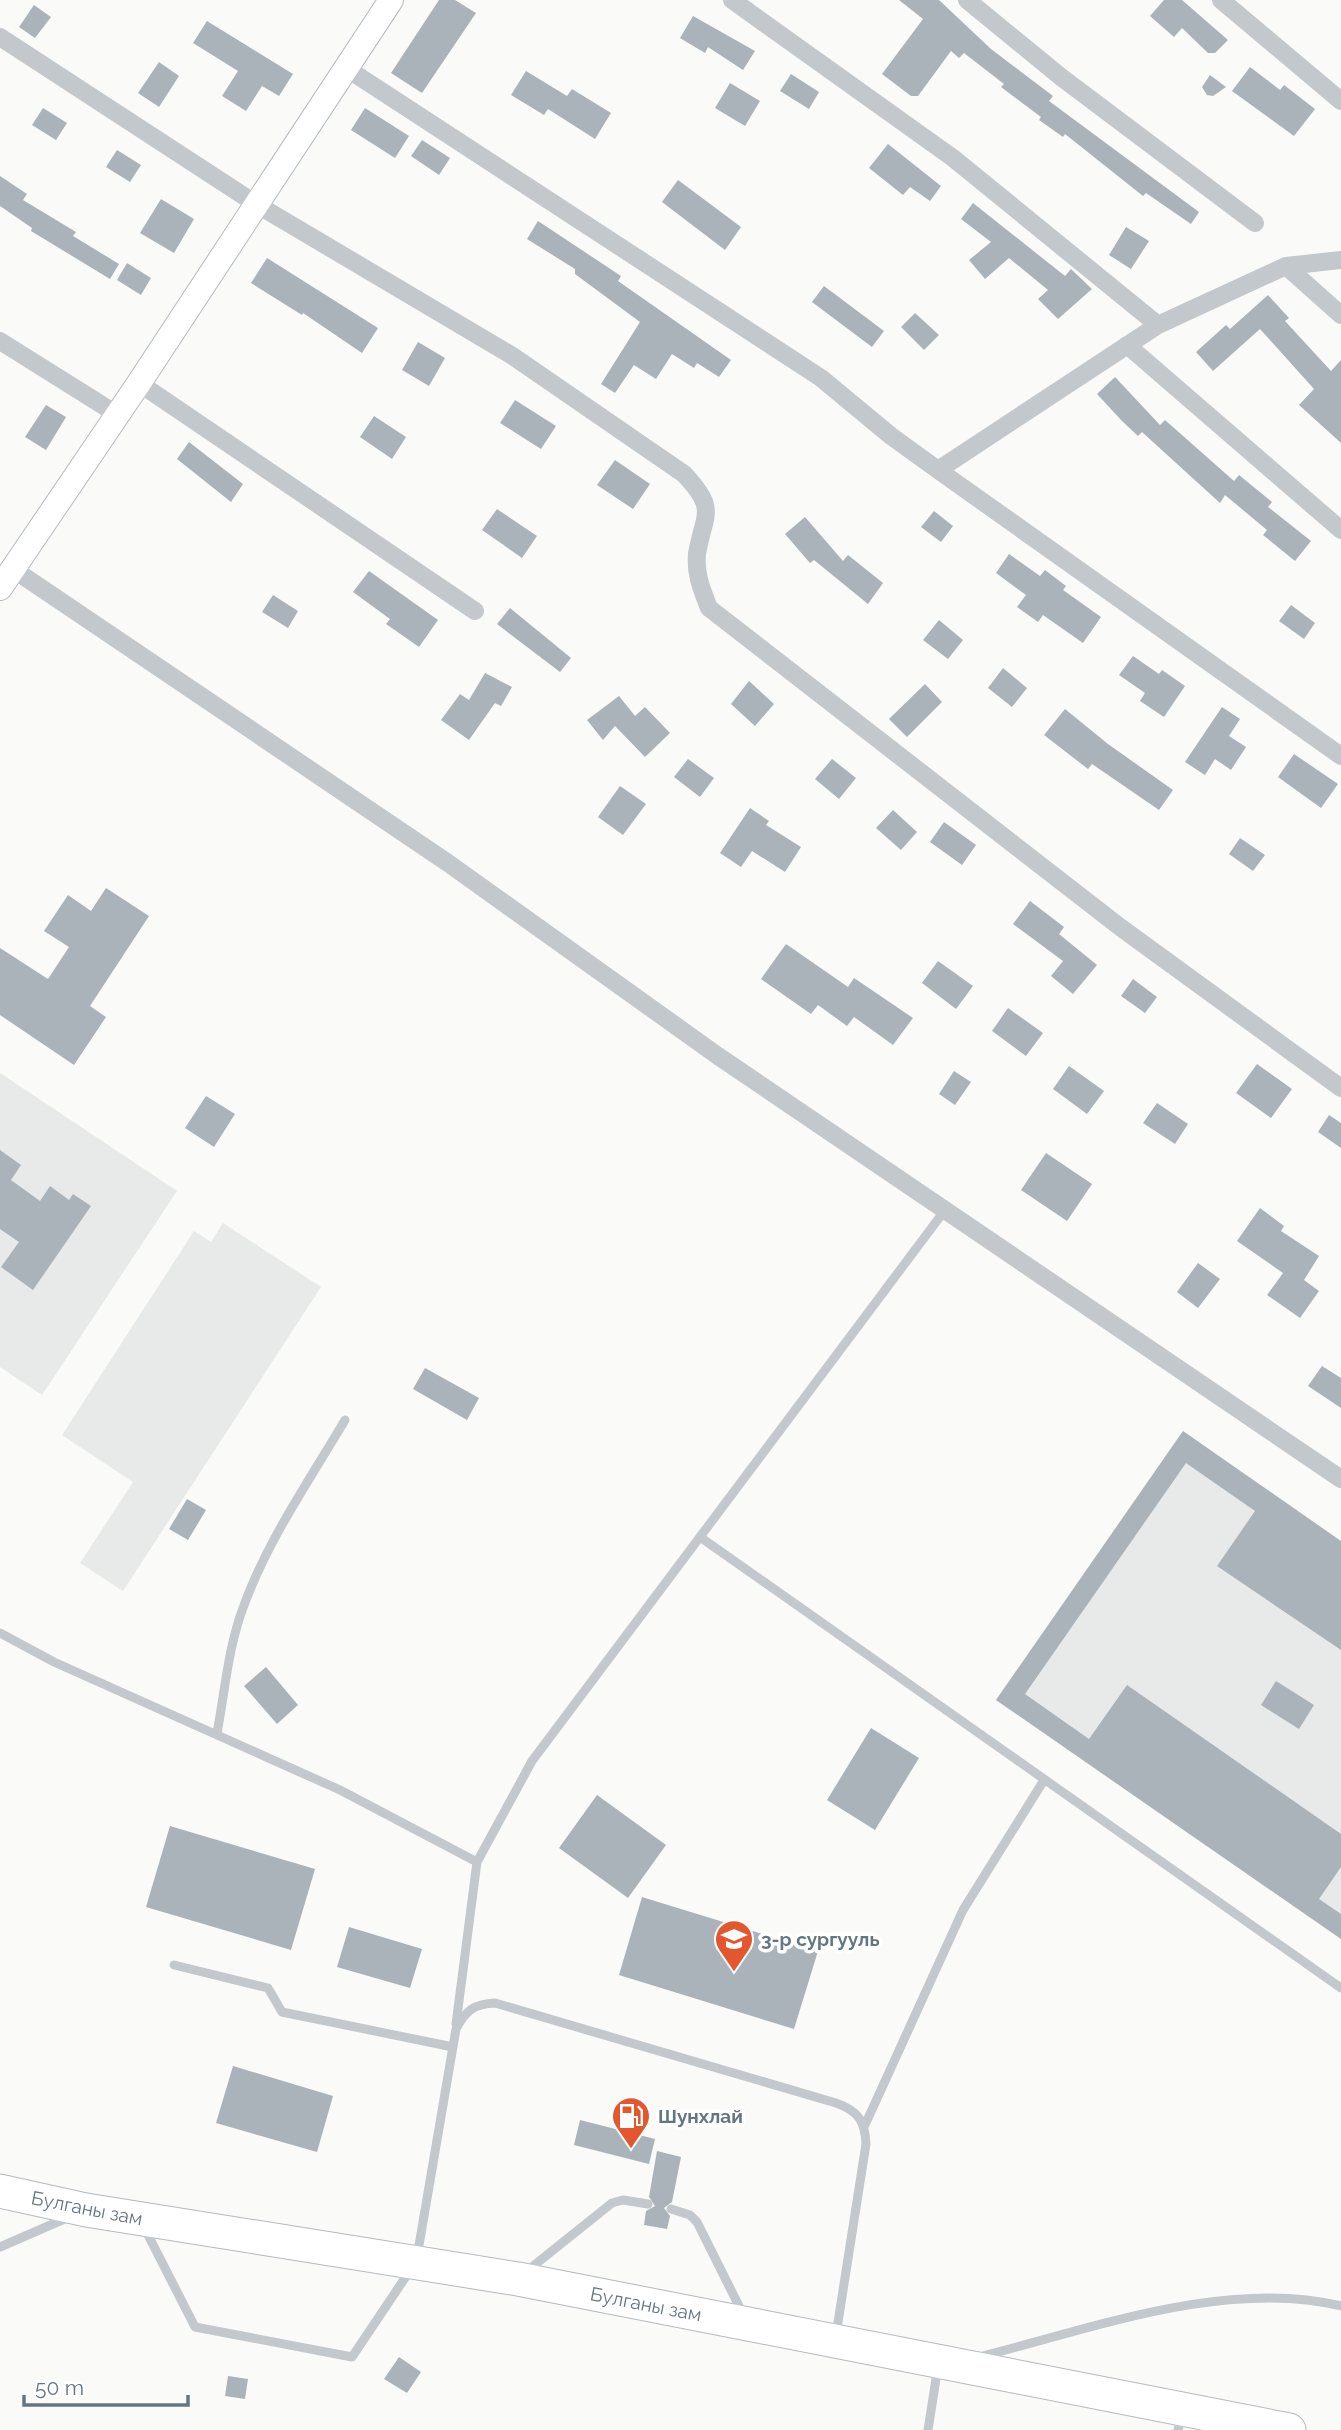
<svg xmlns="http://www.w3.org/2000/svg" width="1341" height="2430" font-family="Raleway,sans-serif">
<rect width="100%" height="100%" fill="#fafaf8"/>
<!-- built -->
<path fill="#e8e9e9" d="M0 1073 177 1191 42 1395 0 1367Z
M223 1223 321 1287 123 1591 80 1563 133 1482 62 1435 194 1231 211 1242Z
M1183 1431 1341 1542V1939L996 1700Z"/>
<!-- building -->
<path fill="#aab3b9" d="M439 0H455L476 13 422 93 391 73Z
M899 0H939L991 49 1053 96 1049 101 1199 212 1191 224 1146 193 1143 196 1065 134 1063 137 1039 120 1041 117 1001 87 1004 84 964 53 959 58 951 51 918 96H911L882 74 923 19Z
M1164 0H1182L1228 40 1215 53H1208L1182 28 1174 37 1150 16Z
M34 5 51 17 35 38 19 27Z
M693 16 755 51 743 70 708 47 705 53 680 38Z
M207 21 293 74 279 96 262 86 246 111 222 96 238 71 193 43Z
M159 62 179 76 159 107 138 93Z
M1250 67 1280 90 1284 85 1315 109 1294 136 1232 91Z
M526 71 567 96 572 89 611 113 595 139 548 109 544 115 511 95Z
M791 74 819 92 809 109 780 91Z
M1210 75 1226 87 1213 96 1207 95 1202 87Z
M730 83 760 101 745 126 715 108Z
M43 108 67 123 56 140 32 125Z
M365 108 409 136 395 158 351 130Z
M422 140 450 158 439 175 411 156Z
M888 144 941 186 930 201 910 187 903 195 869 168Z
M117 150 141 165 130 182 106 167Z
M0 176 27 194 23 200 76 232 73 236 119 264 110 279 31 231 32 228 0 206Z
M678 180 741 227 725 250 662 202Z
M161 199 194 219 174 253 140 233Z
M973 203 1065 276 1071 269 1092 289 1058 319 1038 299 1048 290 1009 258 985 279 969 260 991 242 961 219Z
M538 221 621 276 618 281 731 360 719 377 697 363 694 368 672 354 656 379 634 365 615 393 601 384 640 322 575 274V269L527 239Z
M1126 227 1149 241 1131 269 1109 255Z
M267 258 378 328 362 353 303 313 302 315 251 283Z
M127 263 151 278 141 295 117 280Z
M824 286 884 331 872 347 812 302Z
M1268 295 1289 318 1285 321 1331 371 1341 360V443L1299 405 1314 389 1260 329 1213 371 1196 352 1226 325 1230 329Z
M915 313 939 335 924 350 901 327Z
M418 342 445 358 429 386 402 370Z
M1115 377 1160 425 1165 420 1234 481 1239 475 1272 502 1268 507 1311 541 1295 561 1263 535 1267 530 1225 495 1220 503 1142 432 1138 436 1122 421 1097 394Z
M515 400 556 426 541 449 500 423Z
M46 405 66 417 46 450 25 437Z
M374 416 406 437 392 459 360 437Z
M189 442 243 484 231 502 177 459Z
M615 460 650 484 633 509 597 485Z
M497 509 537 536 522 558 482 530Z
M934 511 953 526 941 542 921 527Z
M805 517 843 561 848 555 883 583 868 604 814 560 810 563 785 534Z
M1009 554 1040 576 1045 570 1066 586 1063 590 1101 617 1083 643 1043 615 1038 622 1017 607 1026 595 996 573Z
M369 571 438 620 419 647 386 624 390 619 353 592Z
M273 595 298 611 288 628 262 612Z
M1291 605 1315 623 1304 639 1279 621Z
M510 608 571 658 560 672 497 624Z
M939 620 963 640 948 659 923 640Z
M1133 656 1159 674 1162 670 1185 686 1164 717 1140 701 1145 693 1119 675Z
M1003 668 1027 688 1012 707 988 688Z
M485 673 512 687 501 706 495 703 469 740 441 720 460 694 469 700Z
M749 681 774 704 755 726 731 704Z
M925 684 942 702 907 737 889 719Z
M619 696 635 716 645 707 670 733 645 757 615 726 603 740 587 720Z
M1222 707 1240 719 1229 736 1246 747 1231 770 1215 759 1205 775 1185 762Z
M1065 709 1108 744 1173 790 1159 810 1092 764 1088 769 1044 735Z
M1294 754 1338 784 1321 808 1278 777Z
M688 759 714 778 700 797 674 777Z
M832 759 856 778 839 799 815 779Z
M620 786 646 804 623 835 598 817Z
M750 808 769 821 766 825 801 847 785 872 752 851 741 867 720 853Z
M893 810 917 832 901 850 876 828Z
M944 822 976 845 962 865 930 842Z
M1240 838 1265 855 1253 871 1229 854Z
M106 888 149 916 90 1006 106 1017 74 1065 0 1015V948L48 979 69 947 44 931 68 895 91 911Z
M1030 901 1064 927 1059 934 1097 965 1073 994 1051 976 1063 961 1013 924Z
M786 944 848 987 854 978 913 1018 893 1045 854 1017 847 1026 818 1005 811 1014 761 979Z
M938 961 973 986 956 1009 922 983Z
M1133 979 1157 997 1145 1013 1121 996Z
M1008 1008 1043 1033 1026 1056 992 1031Z
M1257 1064 1292 1089 1271 1118 1236 1093Z
M1069 1066 1104 1091 1087 1114 1053 1089Z
M954 1071 971 1082 955 1105 939 1094Z
M206 1096 235 1114 214 1147 185 1128Z
M1157 1103 1188 1124 1175 1144 1143 1123Z
M1329 1115 1341 1123V1148L1318 1132Z
M0 1150 21 1165 11 1180 40 1201 50 1186 69 1200 73 1194 91 1206 33 1290 1 1267 19 1242 0 1229Z
M1046 1153 1092 1184 1067 1221 1021 1190Z
M1260 1208 1284 1226 1281 1231 1319 1256 1304 1280 1319 1291 1300 1318 1267 1295 1283 1273 1237 1241Z
M1198 1263 1220 1279 1198 1308 1177 1292Z
M1322 1366 1341 1378V1408L1308 1386Z
M425 1368 479 1398 467 1420 413 1389Z
M1183 1431 1341 1541V1650L1217 1566 1255 1511 1186 1463 1025 1694 1089 1739 1127 1685 1341 1834V1867L1319 1899 1341 1914V1939L996 1700Z
M187 1499 206 1510 188 1540 169 1529Z
M266 1667 298 1705 277 1724 244 1686Z
M1276 1681 1314 1705 1299 1729 1261 1705Z
M871 1728 919 1758 875 1830 827 1800Z
M597 1795 666 1845 628 1898 559 1848Z
M170 1826 315 1869 291 1950 146 1907Z
M642 1897 818 1951 794 2029 619 1975Z
M349 1927 422 1949 410 1988 337 1967Z
M233 2066 333 2096 317 2152 216 2123Z
M580 2120 655 2139 649 2164 574 2145Z
M657 2151 681 2157 672 2202 664 2208 670 2216 667 2229 644 2225 646 2211 655 2206 649 2197Z
M399 2357 421 2372 407 2393 384 2379Z
M228 2376 248 2379 245 2399 225 2396Z"/>
<g fill="none" stroke-linecap="round" stroke-linejoin="round">
<defs>
<path id="secondary" d="M0 588 139 383 391 0"/>
<path id="highway" d="M0 2191 86 2210 518 2279 1289 2430"/>
</defs>
<!-- secondary casing -->
<use href="#secondary" stroke="#b3babf" stroke-width="26"/>
<!-- highway casing -->
<use href="#highway" stroke="#b4b9bd" stroke-width="35"/>
<!-- lane -->
<path stroke="#c3c8cc" stroke-width="9" d="M700 1537 1341 1988
M0 1633 54 1662 340 1790 477 1862
M217 1733C225 1691 228 1648 243 1608 267 1541 309 1481 345 1420
M174 1965 268 1988 282 2012 453 2047
M456 2024 477 1862 532 1761 945 1210
M865 2125 963 1910 1044 1780
M671 2209 690 2215 697 2222 744 2316
M144 2227 195 2327 352 2357 411 2269
M0 2247 69 2217
M417 2257 456 2029C466 2010 474 2004 495 2003L836 2103C859 2111 865 2122 866 2144L836 2335
M527 2271 612 2203 623 2200 648 2204
M979 2357C1090 2329 1227 2278 1341 2306
M928 2430 938 2366
M1178 2430 1182 2414"/>
<!-- street -->
<path stroke="#c3c8cc" stroke-width="18" d="M732 0 953 158 1158 325
M967 0 1061 77 1255 223
M1221 0 1341 101
M0 37 256 204 511 355 684 474C718 510 704 513 697 554 695 574 702 590 709 608L1120 927 1341 1088
M346 68 821 378 891 436 938 470 1158 325 1286 266 1341 260
M1286 266 1341 315
M0 341 118 415
M1127 345 1341 530
M139 383 475 611
M938 470 1341 756
M13 569 448 863 718 1056 1341 1479"/>
<!-- secondary -->
<use href="#secondary" stroke="#fff" stroke-width="24"/>
<!-- highway -->
<use href="#highway" stroke="#fff" stroke-width="33"/>
</g>
<!-- icons -->
<defs>
<symbol id="school-pin" viewBox="-11 -11 22 30"><path d="M0 17L-7.5 6A9.5 9.5 0 1 1 7.5 6Z" fill="#e4572e" stroke="#fff"/><path d="M0-5L7-2L0 1L-7-2ZM-4 1L0 2.5L4 1V4Q0 6-4 4Z" fill="#fff"/></symbol>
<symbol id="fuel-pin" viewBox="-11 -11 22 30"><path d="M0 17L-7.5 6A9.5 9.5 0 1 1 7.5 6Z" fill="#e4572e" stroke="#fff"/><path d="M-5.5-6h7V0h2V4h1.3V-2.5L3-4.5l.8-.8L6-3V5H2.5V1h-1V6h-7ZM-4.2-4.7v3.2H.2V-4.7Z" fill="#fff"/></symbol>
</defs>
<g fill-rule="evenodd">
<use href="#school-pin" x="712" y="1917" width="44" height="60"/>
<use href="#fuel-pin" x="609" y="2094" width="44" height="60"/>
</g>
<g text-anchor="middle" dominant-baseline="central" stroke-width="7" stroke-linejoin="round" paint-order="stroke">
<!-- poi labels -->
<g font-size="19" font-weight="bold" fill="#657683" stroke="#fff" text-anchor="start">
<text x="761" y="1939">3-р сургууль</text>
<text x="658" y="2116">Шунхлай</text>
</g>
<!-- street labels -->
<g font-size="19" fill="#657683" stroke="#fff">
<text transform="translate(87 2208) rotate(11)">Булганы зам</text>
<text transform="translate(646 2304) rotate(11)">Булганы зам</text>
</g>
</g>
<!-- scale -->
<path d="M24 2395v10h164v-10" fill="none" stroke="#657683" stroke-width="3.5"/>
<text x="35" y="2395" font-size="21" fill="#657683" stroke="#ffffff" stroke-width="5" paint-order="stroke">50 m</text>
</svg>
